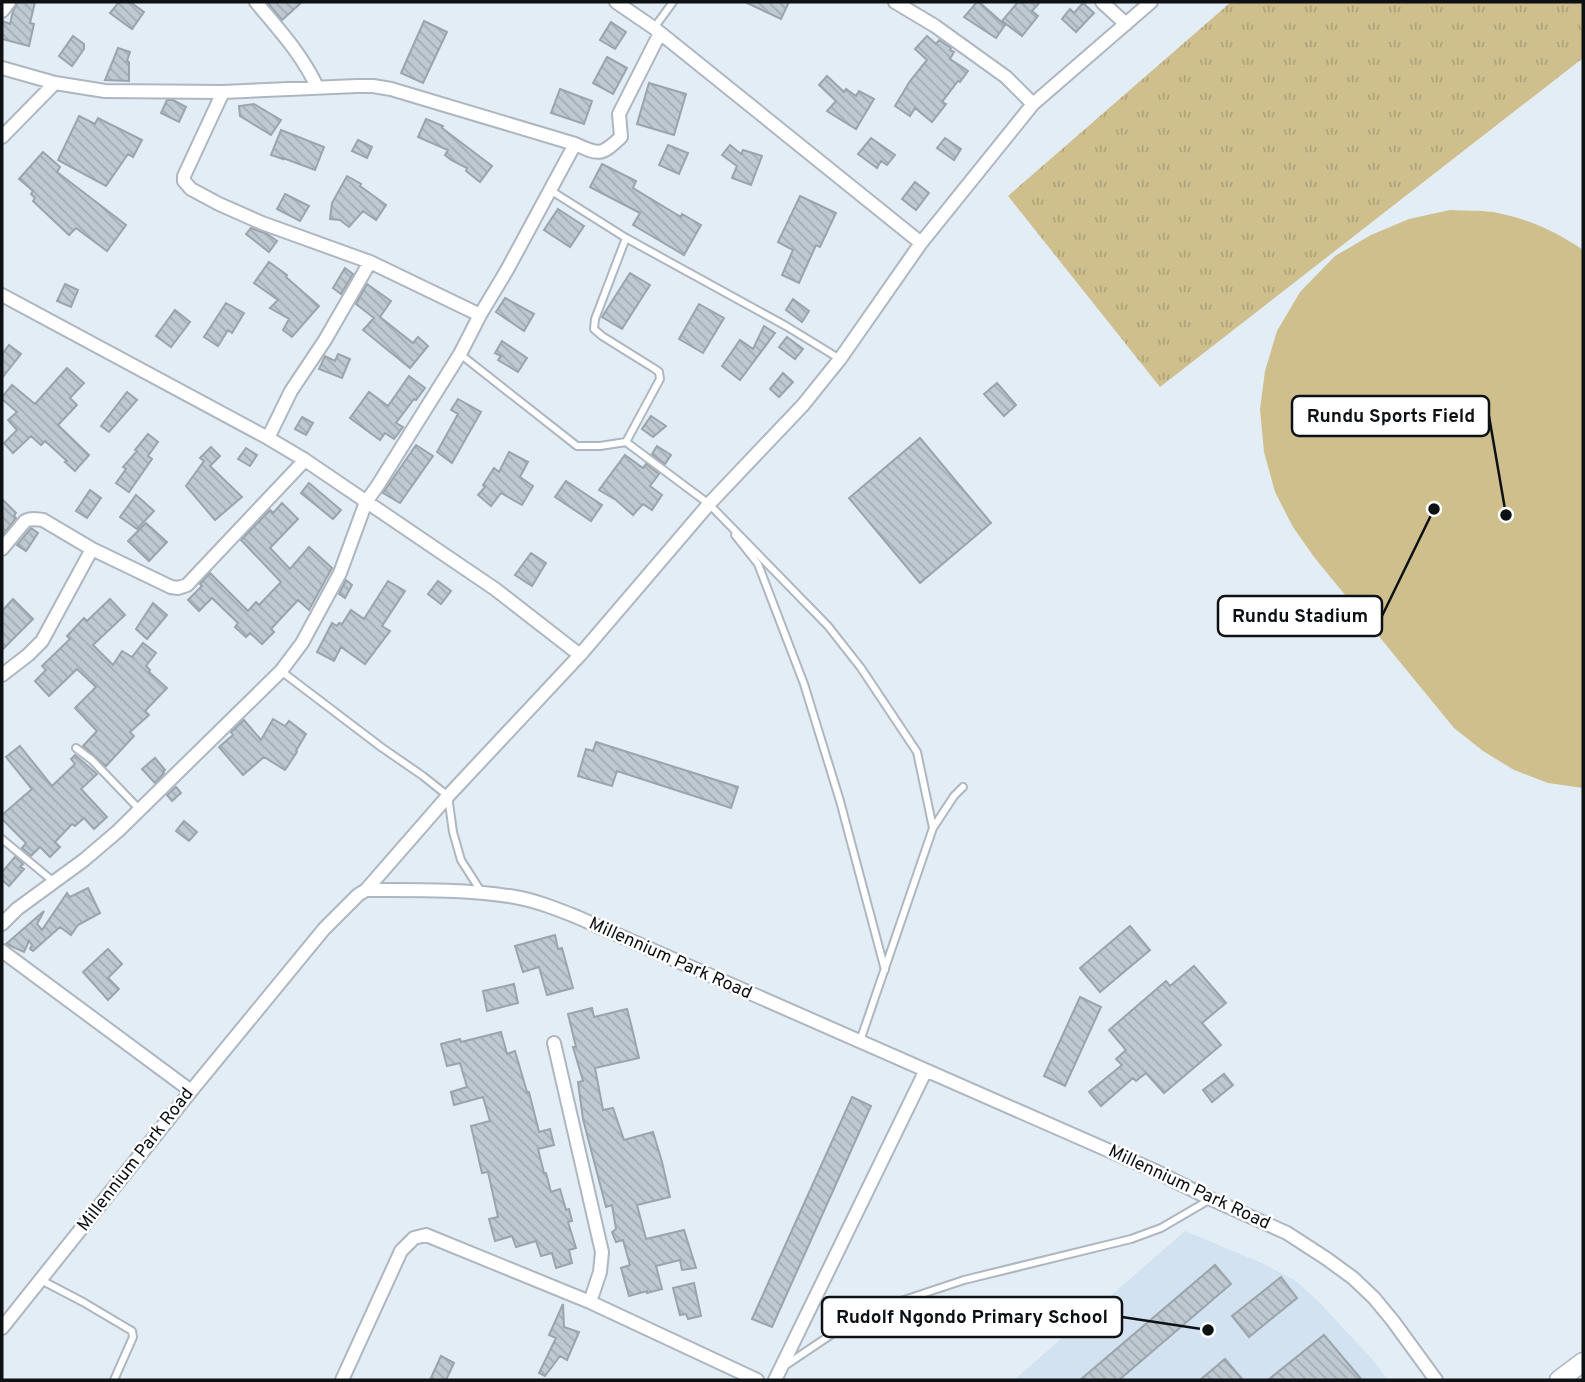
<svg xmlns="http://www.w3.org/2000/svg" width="1585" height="1382" font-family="Overpass,sans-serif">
<defs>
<pattern id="park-tufts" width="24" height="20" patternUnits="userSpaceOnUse" patternTransform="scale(1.75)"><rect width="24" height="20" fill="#cfbf8d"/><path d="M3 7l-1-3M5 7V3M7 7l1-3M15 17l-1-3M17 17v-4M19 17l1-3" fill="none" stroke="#b1a379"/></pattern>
<pattern id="building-back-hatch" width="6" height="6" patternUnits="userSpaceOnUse" patternTransform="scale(1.75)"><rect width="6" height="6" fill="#bfc9d1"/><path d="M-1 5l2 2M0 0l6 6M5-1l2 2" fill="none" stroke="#a3acb3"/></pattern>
</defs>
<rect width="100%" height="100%" fill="#e3edf6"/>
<!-- built -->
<path fill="#d2e2f0" d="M1185 1231 1264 1264 1296 1281 1318 1301 1373 1360 1388 1380H1014Z"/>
<!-- park -->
<path fill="url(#park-tufts)" d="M1231 2H1583V58L1160 387 1008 196Z"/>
<!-- pitch -->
<path fill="#cfbf8d" d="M1450 210C1464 211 1479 210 1493 212 1526 218 1556 231 1583 250V788L1548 783 1514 770 1483 751 1454 728 1314 557 1293 527 1275 492 1264 452 1260 409 1265 371 1277 331 1300 292 1335 256 1371 235 1409 219Z"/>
<!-- building -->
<path fill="url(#building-back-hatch)" stroke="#9ba4ac" stroke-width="2" d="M18 2H35L30 23 34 24 29 46 2 39V21L10 24 13 11Z
M119 2H130L144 12 132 29 110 13Z
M267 2H302L282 20Z
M745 2H789L781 19Z
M977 2H979L1005 25 996 38 964 17Z
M1018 2H1040L1032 11 1038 16 1022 36 1002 21Z
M1083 3 1094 13 1076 32 1062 19 1070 9 1074 13Z
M424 21 447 32 423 83 401 73Z
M611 22 626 32 615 49 600 40Z
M73 36 84 44V49L72 66 59 56Z
M927 36 936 44 939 40 951 48 950 50 954 52 950 59 968 71 960 82 958 81 942 102 946 104 932 122 915 108 910 116 895 106 910 81 927 60 915 49Z
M118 48 130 52 127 61 129 62V81L105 80Z
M607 57 627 68 613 94 593 83Z
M827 76 844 92 846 89 856 96 859 91 874 99 856 129 827 111 836 101 819 85Z
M649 83 686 94 674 135 637 124Z
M560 89 592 101 584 124 551 113Z
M167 100H173L186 107 179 122 161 113Z
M254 104 281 120 271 135 240 116 239 106Z
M79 116 95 124 98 118 142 140 133 157 128 154 106 186 58 160Z
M426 119 443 126 442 128 492 166 480 182 466 171 467 168 451 160 445 155 448 150 418 137Z
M281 130 324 147 315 170 283 158V159L271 155Z
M871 138 895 155 887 165 881 161 877 168 858 154Z
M945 138 961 149 954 160 937 148Z
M358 140 372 147 367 158 352 151Z
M668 145 688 153 679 174 659 165Z
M730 145 741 154 743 150 762 156 751 185 732 178 737 166 722 155Z
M43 152 60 167 57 172 126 225 107 251 76 228 69 235 33 201 35 198 31 194 33 191 19 179Z
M602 164 636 181 633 188 681 217 682 214 701 225 684 255 633 225 640 213 590 187Z
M347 176 361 184 360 186 386 205 376 220 363 211 349 227 340 220 330 219 332 203Z
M915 182 929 193 916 210 902 199Z
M285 194 309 206 300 221 277 209Z
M800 196 836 213 820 247 816 245 799 283 782 275 793 250 778 242Z
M558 209 584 226 570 247 544 230Z
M251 228 267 234 277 241 269 252 246 234Z
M269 262 287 275 286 277 319 306 292 337 283 330 289 319 270 308 278 300 254 283Z
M345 268 353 274 341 294 333 288Z
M630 273 650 285 622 329 602 317Z
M65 284 78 290 71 307 57 301Z
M367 284 391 301 380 317 413 343 418 337 428 346 410 368 363 330 374 318 356 304Z
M505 298 534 314 524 331 496 312Z
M793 299 809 311 802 322 786 310Z
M226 303 244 313 232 333 228 330 218 346 204 337Z
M699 304 724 318 703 353 679 339Z
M175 310 190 322 171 347 156 336Z
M764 326 775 333 740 380 722 366 740 340 753 349Z
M787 337 803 349 795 359 779 347Z
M502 341 527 358 518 372 498 360 501 356 495 353Z
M9 345 21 354 2 378V354Z
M338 354 350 359 342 378 319 369 325 356 335 361Z
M67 368 84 383 70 398 77 405 58 425 89 455 75 471 65 462 67 461 45 441 41 445 31 436 13 453 4 443 17 430 8 420 17 412 2 399V397L12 385 35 404Z
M783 373 793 382 779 397 770 389Z
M409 376 425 388 416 400 414 399 396 423 403 427 394 439 385 433 380 440 350 418 369 392 388 406Z
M997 383 1016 405 1004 416 984 394Z
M127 392 137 400 109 432 101 426Z
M458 399 481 412 452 463 437 452 458 414 451 410Z
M651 416 666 426 653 437 642 429Z
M302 417 313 423 306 435 295 429Z
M148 434 158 442 148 456 152 459 129 492 116 483 126 469 123 467 137 451 135 450Z
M920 438 991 523 920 583 849 498Z
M416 445 433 456 400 503 383 493Z
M657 446 671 455 665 464 652 454Z
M211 447 220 456 210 466 242 497 215 520 186 486 204 461 200 458Z
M246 448 257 455 250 466 238 459Z
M509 452 528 462 520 477 533 486 522 505 501 493 491 506 478 495 485 487 483 485 494 468 499 472Z
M625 455 643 468 646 464 659 474 650 486 662 495 652 510 643 504 633 515 616 500 599 490Z
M566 481 602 505 591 521 555 497Z
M309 483 341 510 333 519 301 493Z
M90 490 101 498 87 518 76 511Z
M136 495 154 511 137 529 120 517Z
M2 499 16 513 14 516 16 518 3 535Z
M282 503 298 519 270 548 290 569 309 547 332 568 309 610 298 600 271 629 274 632 262 644 250 633 246 637 235 627 238 623 212 598 199 611 188 600 202 586 200 584 210 573 248 611 256 602 259 605 281 582 241 540 270 510 273 513Z
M146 523 167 542 149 561 128 541Z
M31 528 38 533 26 551 17 545Z
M531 553 546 563 532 586 515 575Z
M346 580 352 585 345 598 339 594Z
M388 581 405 591 382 626 390 631 365 664 341 647 334 661 317 652 332 623 337 626 339 623 342 624 351 610 364 619Z
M438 581 451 591 441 604 428 594Z
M13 599 33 619 2 650V611Z
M110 599 125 615 93 645 113 665 122 651 132 657 143 643 156 653 146 666 150 670 149 672 167 688 145 711 149 715 130 732 134 736 106 766 83 746 97 731 75 708 96 687 77 669 49 696 35 681 46 670 42 666 70 639 67 636 84 618 87 621Z
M153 603 167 615 147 639 136 629Z
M273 719 285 726 289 721 306 734 296 751 297 752 285 770 264 757 243 775 219 747 233 735 231 732 244 720 261 740Z
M596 742 738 787 731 808 617 771 612 786 578 776 586 749 593 751Z
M20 746 52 786 75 764 71 759 75 755 97 774 81 789 107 817 94 829 84 818 75 826 72 824 55 842 60 847 50 857 40 847 31 856 22 848 26 843 2 819V815L32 789 6 757Z
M155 758 165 770 163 772 164 773 155 783 142 769Z
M176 787 181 793 172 801 167 795Z
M184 821 197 832 189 841 176 831Z
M15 857 23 864 20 867 24 869 9 886 2 880V872Z
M88 888 100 913 78 925 71 935 60 927 33 951 30 949 32 945 29 941 24 952 6 944 44 911 37 924 42 930 67 893 70 897Z
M1130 926 1150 950 1100 992 1080 968Z
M555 935 558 949 562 948 573 988 547 995 539 967 523 972 515 946Z
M108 949 122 964 108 978 119 989 108 1000 83 972Z
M1194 966 1226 1003 1202 1023 1221 1045 1164 1093 1146 1073 1136 1081 1133 1078 1101 1106 1089 1092 1122 1065 1116 1059 1126 1050 1109 1030 1166 981 1170 986Z
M514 984 518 1003 487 1011 483 991Z
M1080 997 1101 1007 1065 1086 1044 1076Z
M592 1008 594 1017 627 1009 631 1024 639 1058 595 1068 603 1110 613 1108 624 1140 653 1132 662 1162 670 1197 637 1205 646 1239 684 1230 696 1268 682 1270 680 1260 656 1266 662 1289 647 1293V1291L629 1296 621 1268 630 1265 623 1240 616 1242 612 1232 616 1229 612 1205 606 1207 583 1119 578 1082 583 1081 573 1047H576L568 1014Z
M501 1032 507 1054 515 1051 527 1092H529L539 1132 550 1129 554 1145 538 1149 544 1173H546L551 1192 560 1189 566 1210 569 1209 572 1221 568 1222 576 1248 569 1250 572 1263 556 1268 552 1253 541 1256 536 1241 516 1247 512 1236 495 1241 489 1219 498 1217 488 1172 482 1173 471 1126 490 1121 483 1097 454 1105 451 1092 467 1087 460 1063 447 1066 441 1044 460 1039 461 1042Z
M1224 1074 1233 1085 1212 1102 1203 1090Z
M852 1097 871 1106 772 1327 752 1319Z
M1215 1265 1231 1284 1119 1380H1080Z
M1281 1277 1297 1298 1249 1337 1232 1316Z
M694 1283 701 1316 688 1319 686 1314 680 1315 673 1288Z
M563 1304 564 1327 579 1332 567 1360 560 1356 545 1376 539 1373 556 1338 549 1335Z
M1324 1335 1362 1380H1268Z
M441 1356 454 1363 446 1380H430Z
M1225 1359 1243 1380H1200Z"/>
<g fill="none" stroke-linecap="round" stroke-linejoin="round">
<defs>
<path id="lane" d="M654 28 673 2
M550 190 626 238 786 326 840 359
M626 238 595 319 594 329 602 336 655 369 659 372 660 379 626 442
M460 354 577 446H600L626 442 709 504 828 626 861 668 917 752 933 828
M735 535 758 564 804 684 840 801 885 970
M281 671 381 747 423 776 448 796 453 832 461 860 482 893
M76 748 92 760 140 810
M2 839 54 882
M860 1041 933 828 954 796 963 787
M41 1280 83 1302 132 1331 133 1337 114 1380
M786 1365 844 1326 895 1303 964 1280 1131 1239 1161 1228 1209 1200"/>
<path id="street" d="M256 2C278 29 302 54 317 87
M616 2 654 28 921 243
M895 2 935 26 1006 77 1033 104
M1102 2 1126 24
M2 11 9 2
M2 68 55 83 105 91 223 92 357 86H373L391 89 575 144C599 155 601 156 621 137L619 114 660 33
M223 92 184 176V181L191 189 219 204 262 223 370 262 480 315
M2 137 55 83
M2 295 268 438 305 460 495 589 580 655
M268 438 291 391 325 340 370 262
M2 549 25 521C31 518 36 519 43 520L92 549 171 587 178 588 187 585 305 460
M2 675 28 655 42 641 92 549
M366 890 448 796 580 655 709 504 803 405 840 359 921 243 1033 104 1151 2
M2 924 17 909 84 860 118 831 281 671 302 643 340 573 366 502 378 485 460 354 480 315 507 270 575 144
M2 951 191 1091
M554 1043 602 1252 600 1272 590 1302
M2 1328 191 1091 324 929 358 895 366 890C415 890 466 889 515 897 537 901 557 909 577 917L1153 1170 1211 1199 1287 1233 1327 1259 1353 1278 1374 1298 1393 1321 1436 1380
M342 1380 401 1251 414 1238 426 1235 590 1302 757 1380
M775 1380 925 1072"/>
<path id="secondary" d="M1559 1380 1583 1362"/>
</defs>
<!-- lane casing -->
<use href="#lane" stroke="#aeb7c0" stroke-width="10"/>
<!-- street casing -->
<use href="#street" stroke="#aeb7c0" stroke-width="16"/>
<!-- secondary casing -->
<use href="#secondary" stroke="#aeb7c0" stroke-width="21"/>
<!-- lane -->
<use href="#lane" stroke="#fff" stroke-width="6"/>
<!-- street -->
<use href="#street" stroke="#fff" stroke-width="12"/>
<!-- secondary -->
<use href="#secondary" stroke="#fff" stroke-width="18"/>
</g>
<g text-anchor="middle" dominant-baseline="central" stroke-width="5" stroke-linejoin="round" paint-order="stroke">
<!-- street labels -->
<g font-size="18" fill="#0e1114" stroke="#fff">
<text transform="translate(670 959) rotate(24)">Millennium Park Road</text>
<text transform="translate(136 1160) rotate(-52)">Millennium Park Road</text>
<text transform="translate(1189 1188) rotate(25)">Millennium Park Road</text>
</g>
</g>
<!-- callouts -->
<path fill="none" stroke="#0e1114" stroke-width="2.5" d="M1506 515L1489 416M1434 509L1382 616M1208 1330L1122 1317"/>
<g fill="#0e1114" stroke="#fff" stroke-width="2.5">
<circle cx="1506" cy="515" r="7"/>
<circle cx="1434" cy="509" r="7"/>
<circle cx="1208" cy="1330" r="7"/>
</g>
<g fill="#fff" stroke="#0e1114" stroke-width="2.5">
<rect x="1292" y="396" width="197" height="40" rx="7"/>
<rect x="1218" y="596" width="164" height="40" rx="7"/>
<rect x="822" y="1297" width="300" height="40" rx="7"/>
</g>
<g font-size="19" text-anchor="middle" font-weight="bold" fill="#0e1114">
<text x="1391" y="422">Rundu Sports Field</text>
<text x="1300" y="622">Rundu Stadium</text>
<text x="972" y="1323">Rudolf Ngondo Primary School</text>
</g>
<!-- border -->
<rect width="1585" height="1382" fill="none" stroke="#0e1114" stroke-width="7"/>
</svg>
